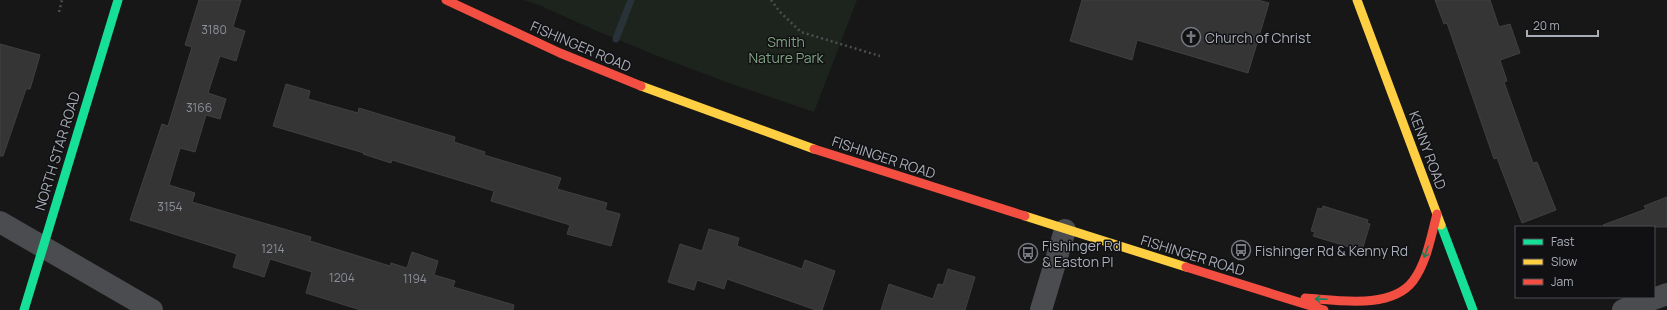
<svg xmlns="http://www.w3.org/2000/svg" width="1667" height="310" font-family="Manrope,sans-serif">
<rect width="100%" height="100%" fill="#171717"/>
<!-- green -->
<path fill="#1d241e" d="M524 0H857L814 112 729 83 660 57 597 31 539 5Z"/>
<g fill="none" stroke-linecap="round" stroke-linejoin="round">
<!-- stream -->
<path stroke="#2a3239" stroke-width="7" d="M616 39 631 0"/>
</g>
<!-- building -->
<path fill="#353536" stroke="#3f4043" d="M199 0H241L233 27 245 31 236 61 220 56 208 93 226 99 220 119 206 115 195 152 180 148 169 185 195 193 192 202 311 237 310 241 390 266 391 263 407 268 412 252 438 261 434 275 455 281 453 287 514 305 513 310H361L306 293 312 272 270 259 264 277 233 267 237 254 130 220 162 124 168 126 192 47 185 45Z
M1082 0H1258L1269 3 1248 73 1137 40 1132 60 1070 41Z
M1435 0H1490L1499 27 1510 24 1520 53 1500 60 1507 81 1504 82 1533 163 1537 162 1556 210 1522 223 1497 158 1494 159 1447 23 1444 24Z
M0 44 40 55 30 89H26L3 156H0Z
M286 84 310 91 308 99 358 113 359 108 421 127 455 137 454 142 485 152 484 155 561 178 557 189 607 203 605 210 620 214 611 246 567 234 570 225 491 201 494 191 392 160 391 163 363 154 364 153 273 126Z
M1667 197V227H1604L1603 225 1646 209 1644 206Z
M1323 206 1368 220 1367 223 1370 224 1363 247 1360 246 1359 250 1313 236 1315 232 1311 231 1318 208 1322 209Z
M709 229 739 238 737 246 802 269 805 260 835 271 822 310H816L727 279 724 289 697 280 694 290 668 282 680 244 702 251Z
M948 269 975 277 965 310H881L889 284 933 299 938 284 943 285Z"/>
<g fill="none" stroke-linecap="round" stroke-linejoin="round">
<!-- path -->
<path stroke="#4d4e52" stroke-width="2.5" stroke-dasharray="2 3" stroke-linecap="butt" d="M771 0 780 12 801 32 880 56
M59 12 62 0"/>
<!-- street -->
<path stroke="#4b4c50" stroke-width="22" d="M0 222 152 310
M1041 310 1065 230
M1623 310 1667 294"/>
<!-- fast -->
<path stroke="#16e098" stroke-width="9" d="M1441 225 1473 310
M24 310 118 0"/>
<!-- slow -->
<path stroke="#ffcf43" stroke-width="9" d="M1357 0 1441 225
M641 86 814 149
M1025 216 1186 267"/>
<!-- jam -->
<path stroke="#f24e42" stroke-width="9" d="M446 0 560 53 641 86
M814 149 1025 216
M1186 267 1324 310
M1305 298C1337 300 1391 310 1413 281 1427 262 1431 236 1437 214"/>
</g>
<!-- one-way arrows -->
<defs><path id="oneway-shaft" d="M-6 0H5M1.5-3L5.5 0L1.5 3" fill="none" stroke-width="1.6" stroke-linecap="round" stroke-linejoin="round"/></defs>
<g stroke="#14835c">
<use href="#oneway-shaft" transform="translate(1426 252) rotate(110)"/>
<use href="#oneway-shaft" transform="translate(1321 299) rotate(-178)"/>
</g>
<!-- icons -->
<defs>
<symbol id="church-ring" viewBox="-11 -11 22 22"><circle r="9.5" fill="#111113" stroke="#757880" stroke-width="1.5"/><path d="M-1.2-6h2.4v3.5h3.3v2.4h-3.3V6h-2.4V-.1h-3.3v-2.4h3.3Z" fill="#757880"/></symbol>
<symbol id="bus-ring" viewBox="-11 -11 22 22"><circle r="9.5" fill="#111113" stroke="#757880" stroke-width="1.5"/><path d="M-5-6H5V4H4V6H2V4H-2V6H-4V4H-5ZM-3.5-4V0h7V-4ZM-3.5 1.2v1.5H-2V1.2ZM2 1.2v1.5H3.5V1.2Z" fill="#757880"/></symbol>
</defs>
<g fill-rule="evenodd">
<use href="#church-ring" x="1180" y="26" width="22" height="22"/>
<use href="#bus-ring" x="1230" y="239" width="22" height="22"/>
<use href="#bus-ring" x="1017" y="242" width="22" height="22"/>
</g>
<g text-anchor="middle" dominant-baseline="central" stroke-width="3" stroke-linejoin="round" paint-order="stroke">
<!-- number labels -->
<g font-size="12" fill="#8b8f98">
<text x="214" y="29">3180</text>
<text x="199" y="107">3166</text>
<text x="170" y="206">3154</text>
<text x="273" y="248">1214</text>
<text x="342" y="277">1204</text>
<text x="415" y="278">1194</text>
</g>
<!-- poi labels -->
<g font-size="14" fill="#a8adb8" stroke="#111113" text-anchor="start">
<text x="1205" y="37">Church of Christ</text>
<text x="1042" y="245">Fishinger Rd<tspan x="1042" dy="16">&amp; Easton Pl</tspan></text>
<text x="1255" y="250">Fishinger Rd &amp; Kenny Rd</text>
</g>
<!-- park labels -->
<g font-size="14" fill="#7fa381" stroke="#111113">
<text x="786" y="41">Smith<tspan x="786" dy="16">Nature Park</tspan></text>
</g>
<!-- street labels -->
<g font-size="14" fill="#a8adb8" stroke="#111113">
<text transform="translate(581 46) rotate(23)">FISHINGER ROAD</text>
<text transform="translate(1428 150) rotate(70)">KENNY ROAD</text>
<text transform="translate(57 151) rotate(-73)">NORTH STAR ROAD</text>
<text transform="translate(884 157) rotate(18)">FISHINGER ROAD</text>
<text transform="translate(1193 255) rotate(17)">FISHINGER ROAD</text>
</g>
</g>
<!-- legend -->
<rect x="1515" y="226" width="140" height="72" fill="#111113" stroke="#4d4f55"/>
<rect x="1523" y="239" width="20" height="6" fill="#16e098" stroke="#4d4f55"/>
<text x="1551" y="246" font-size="12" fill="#a8adb8">Fast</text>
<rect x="1523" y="259" width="20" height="6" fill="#ffcf43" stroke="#4d4f55"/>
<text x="1551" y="266" font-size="12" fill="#a8adb8">Slow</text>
<rect x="1523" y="279" width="20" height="6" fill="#f24e42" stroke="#4d4f55"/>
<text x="1551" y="286" font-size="12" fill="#a8adb8">Jam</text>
<!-- scale -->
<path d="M1527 30v6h71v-6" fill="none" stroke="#a8adb8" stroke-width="2"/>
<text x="1533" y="30" font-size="12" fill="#a8adb8" stroke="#111113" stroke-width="3" paint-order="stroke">20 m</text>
</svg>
